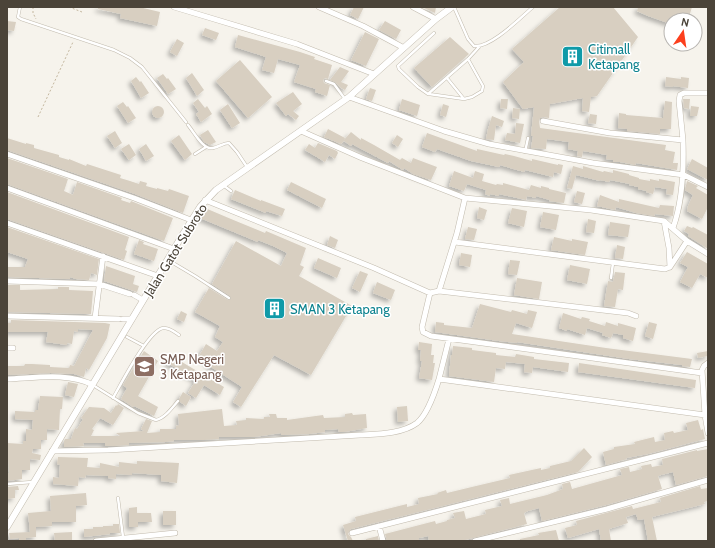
<svg xmlns="http://www.w3.org/2000/svg" width="715" height="548" font-family="Cabin,sans-serif">
<defs>
<filter id="shadow"><feDropShadow dx="-3" dy="3" stdDeviation="2" flood-color="#0004"/></filter>
</defs>
<rect width="100%" height="100%" fill="#f6f3ec"/>
<!-- building -->
<path fill="#d8cfc1" filter="url(#shadow)" d="M98 7H139L160 12 157 26 120 18 121 14 98 9Z
M354 7H364L358 19 350 15Z
M422 7H436L435 13Z
M560 7H613L638 37 597 96 591 97 589 112 582 111 583 98 550 104 549 118 543 117 540 118 539 121 540 128 666 145 665 150 675 152 673 163H678L677 170 636 163 635 165 620 162H613V160L606 159 607 155 583 151 582 157 577 156 578 151 568 149 569 142 547 139 546 149 531 148 533 136H531L534 107 523 109 503 82 524 62 512 49Z
M638 7H692L688 20H671V24L648 16 637 11Z
M7 21 16 22 14 31 7 30Z
M385 21 401 30 396 39 379 30Z
M205 28 219 33 216 40 202 35Z
M365 32 379 39 366 66 351 60Z
M238 35 300 52 315 57 314 59 332 65 328 79 325 78 323 80 324 83 330 85 327 96 315 92 316 89 294 82 300 65 278 59 274 73 262 70 266 57 235 47Z
M450 37 469 54 432 87 414 68Z
M177 39 184 43 177 56 170 52Z
M240 60 272 97 248 118 216 81Z
M340 67 349 71 341 82 348 85 345 90 341 88 335 82 330 80Z
M192 73 204 90 197 96 186 78Z
M163 74 167 79 168 78 176 89 168 94 157 78Z
M136 77 140 82 141 81 149 93 141 98 131 81Z
M666 77 681 79V77L689 78 688 88 673 86V87L665 86Z
M370 88 376 90 372 101 366 99Z
M293 92 302 104 293 111 299 116 296 120 288 114 286 116 276 103Z
M198 99 205 108 207 106 212 114 201 122 196 114 199 112 193 103Z
M402 99 420 105 417 116 399 110Z
M501 99H508L507 109 500 108Z
M683 99H690L689 109 684 108Z
M665 101 672 102 671 129H660V134L627 131V129L618 128 619 113 626 114V115L663 118Z
M123 102 127 107 128 106 136 118 128 123 117 106Z
M228 104 240 123 232 128 220 110Z
M443 104 449 106 446 117 440 115Z
M152 112a6 6 0 1 1 12 0a6 6 0 1 1-12 0Z
M691 106 699 107 697 116H690Z
M513 108 520 109 519 119 512 118Z
M590 114 597 115 596 124 588 123Z
M492 116 504 121 502 127 496 125 494 140 486 139 488 129Z
M516 123 524 124 520 143 505 140 507 133 515 134Z
M328 129 345 138 344 140 351 132 361 140V138L374 145 400 160 402 158 411 163 413 158 437 167 431 180 413 174 404 168 403 170 389 161 388 163 352 144 351 146 344 141 341 144 324 137Z
M208 130 216 142 210 145 204 142 200 135Z
M115 131 122 143 115 148 107 136Z
M427 133 477 151V149L504 155 505 154 514 156 532 161V159L558 165V164L563 165 561 174 554 172 553 177 525 170 524 172 500 165 499 167 471 161 437 149 435 152 422 147Z
M179 135 192 154 185 160 171 141Z
M397 135 403 139 398 147 392 143Z
M7 138 26 144V143L34 145V148L59 155V157L69 160V159L86 166 87 164 121 175 120 178 130 181 139 184 140 181 147 183 146 186 157 189V188L168 191 169 189 189 196 183 213 135 194 7 150Z
M318 143 337 151 338 153 335 159 329 155 325 162 305 150 309 144 315 148Z
M129 144 136 155 129 160 121 149Z
M146 144 154 156 146 161 139 149Z
M7 158 68 179 64 191 73 195 77 182 122 198 121 200 130 203 131 201 173 218 164 241 7 184Z
M692 159 708 168V180L687 169Z
M573 166 583 169V166L603 172 604 171 613 173V170L629 174V175L639 178V179L650 181V179L659 181V179L675 182 673 195 666 194 667 189 655 187 653 194 646 192 647 191 638 189V187L629 185 630 184 610 180 609 182 600 180V181L576 175 572 189 567 188Z
M454 171 473 178 475 171 484 174 482 181 496 185 497 184 503 185V183L529 190 531 185 541 188V186L549 188V189L566 193 564 203 549 201 550 200 536 196V198L527 196 526 200 499 194V196L490 194V196L485 194 486 190 467 184 464 191 449 186Z
M687 181 698 186 696 188 708 195V207L702 219 687 211 688 206 693 195 685 190Z
M291 182 326 199 322 208 287 190Z
M235 190 261 201V200L285 209 282 216 266 211V213L231 199Z
M577 191 585 193 582 204 574 202Z
M7 192 129 237 125 250 127 251 124 260 7 219Z
M600 195 619 202V199L659 208 660 205 674 206 673 216 655 214 654 216 636 213 616 207 615 210 597 206Z
M479 207 487 210 484 220 477 218Z
M205 208 231 219 265 233 266 231 306 248 300 265 304 267 299 276 352 306 311 375 274 355 241 407 233 402 242 387 208 365 210 363 199 356 206 344 217 351 223 342 215 337 220 326 195 312 209 288 228 300 231 299 230 296 212 284 236 241 281 266 287 253 273 246 258 240V242L200 218Z
M512 208 527 211 524 227 508 223Z
M543 212 559 215 556 230 540 227Z
M588 219 596 221 594 233 586 232Z
M610 222 630 225 628 237 608 235Z
M687 226 692 228 693 227 708 235V249L688 236 689 234 684 231Z
M7 227 99 259 97 275 91 273 89 280 76 279 70 277V279L7 277V267H25L28 259 7 252Z
M468 227 477 229 474 240 465 239Z
M330 236 338 240 335 248 327 245Z
M554 237 572 241V239L588 242 585 255 551 250Z
M139 240 144 242 143 244 158 249 154 261 134 254Z
M617 245 625 247 623 259 615 258Z
M687 252 708 264V278L700 274 692 288 680 282 688 267 680 263Z
M461 253 472 255 470 267 459 265Z
M318 258 341 268 337 278 314 268Z
M510 260 520 261 517 275 508 274Z
M570 265 590 269 587 284 567 280Z
M106 266 135 276 133 284 139 286 137 292 104 281Z
M360 271 368 274 360 292 352 288Z
M615 272 625 273 623 290 618 289 615 307 604 306 608 281 613 282Z
M517 278 542 282 539 299 514 295Z
M377 282 395 290 391 300 373 293Z
M7 285H20V290L58 289V287H69V290L93 291 91 314 7 312Z
M480 304 511 312 512 310 527 314 528 310 537 312 532 328 516 323 512 334 606 348 692 359 690 367 682 366V365L629 359 517 342V343L499 341 435 332 436 322 444 323V325L472 328Z
M181 311 187 314 184 322 177 319Z
M563 313 581 319 582 317 590 319 589 321 605 326 606 322 618 326V323L636 328 633 341 623 338V335L613 333 611 338 602 335 603 333 587 328 585 335 567 329V331L559 328Z
M11 320 105 323 110 324 107 338 89 370 86 368 84 377 74 374 51 373 7 375V366H24L25 364H32L50 365V367L69 368 70 365 74 366 93 330 78 329V332L74 331 72 344 67 343V345L46 342 48 332H7V323H11Z
M649 322 657 324 653 339 645 336Z
M419 342 432 344 431 355H434L433 363H435L432 380 419 378 422 361H420L421 350H418Z
M453 346 472 348V350L496 353V355L515 357 516 354 534 357V359L569 363 568 372 533 367 532 373 524 372 525 364 506 362 505 369 496 368 494 382 449 376 451 355H452Z
M144 351 158 361 138 396 158 407 154 416 134 406 133 407 121 399 127 388 123 385Z
M708 351V356L698 358 697 353Z
M170 355 224 387 220 395 204 385 196 398 188 393 196 380 166 362Z
M579 363 696 380 695 388 578 372Z
M68 382 78 384 74 397 65 395Z
M183 392 191 397 186 406 180 402 179 399Z
M40 396 63 397 62 409H60L59 430 47 429V440H41V449H33L32 453 41 455 40 460 30 459V470H22V479L7 481V473H9L7 443 23 444V441H26V429L32 430 33 420 15 419V411L35 412V410H38Z
M118 404 124 408 113 425 100 418 92 429 94 430 91 436H120L116 433 144 431 141 429 146 419 152 421 147 433 160 432V429H176V426L179 425 178 414 222 409 224 426 237 425 236 421 246 420V418L264 419V417H270L269 414H276L277 418H287V420L323 415 324 418 345 417V414L352 413 353 415 366 414 367 428 344 432H339L338 429 325 430V432L309 434 281 435V433L254 437H219V439L204 440H174V441L166 442 129 443V445L114 446H105V443H83L84 446 64 447V441L65 439H71L75 428 77 429 83 419 81 418 89 407 104 408 111 413 116 405 117 406Z
M407 406 408 421 398 422 397 407Z
M698 420 701 430 703 429 705 439 648 454 626 458 627 459 606 465 603 452 614 449V447L635 444 634 442 654 437 655 442 665 440 664 433 673 431 674 433 688 430 686 423Z
M584 448 592 457 578 472 351 529 348 534 351 537 353 541H348L343 525 356 521 355 517 407 504V507L419 504 418 498 438 494 437 493 446 490 447 493 476 486 510 478 509 475 518 473 541 468V470L550 468V466L571 461Z
M708 449V476L676 485 673 472 661 475 658 476 662 489 606 505 542 521 539 508 528 511 524 513 527 524 461 541H429L428 536 419 538V541H387L385 534 435 521 436 524 447 521V520L455 518 453 513 464 511 466 519 486 514 485 510 502 506 500 500 509 498 510 504 514 503 547 495 563 489 562 484 570 482 572 489 622 475 620 469 629 467 630 472 642 469 641 466 651 464 652 467 663 465 662 459 697 450V451Z
M58 457 88 458 87 467 100 468V463L119 467V462L137 464V461L179 463 177 483 161 481V475L132 473V475L116 474V479L108 478V476L86 475 85 478 79 477 78 486 53 484V477L59 478 60 465 57 464Z
M18 486 19 490H15V498L7 499V487Z
M700 486 701 489 708 488V501L704 502 705 504 652 517 657 541H648L644 519 638 520 636 514 626 517 628 523 609 529 611 541H601L599 529 568 538 565 528 577 525 576 521 632 506 633 509 661 502 660 498Z
M86 493 87 505 76 506V522H52V526L36 527V537L26 538V541H19V538L10 539 9 533 30 532 28 513 51 511 50 496Z
M137 507V513H151L152 522H138V527H129V508Z
M163 511H176V525H163Z
M113 524H119L120 533H110V534L84 537V529H93V527H103V526H113Z
M556 530 559 541H520V539L539 535 538 533Z
M72 532V541H55L54 533Z
M378 536 379 541H366V539Z"/>
<g fill="none" stroke-linecap="round" stroke-linejoin="round">
<defs>
<path id="service" d="M20 7 18 17 21 19 114 50 130 58 142 67 186 122
M454 7 468 39 474 46C491 48 520 18 533 7
M434 33 398 66 399 69 418 87 428 94 468 59 479 47
M447 78 464 99
M326 81 334 84 345 99
M429 94 464 99 472 97 482 91 483 86 468 59
M188 125C194 132 203 150 213 148 219 147 223 143 229 143L237 152 247 167
M525 152 528 138
M195 154 206 147
M223 185 231 191
M168 260 195 276 229 298
M611 278 613 263
M127 337 144 346
M96 387 138 413 156 420C165 418 172 408 178 401
M113 398C121 384 148 331 163 328 169 327 175 332 179 335
M7 484 32 482
M118 498 123 537"/>
<path id="minor" d="M174 7 297 44 374 74
M319 7 363 26 404 48
M413 7 436 19
M349 97 444 131 489 144 593 163 684 175 708 187
M543 121 610 133 683 140C684 170 683 200 673 228
M301 131 362 158 465 198 591 210 664 221 687 241 708 254
M683 140 679 101 680 95 684 93H708
M7 154 134 198 191 220
M7 188 174 249
M205 200 374 268 430 293 439 291 628 313 636 316
M7 223 158 276
M455 242 665 269 670 267 669 248 664 221
M670 267 687 241
M7 281 99 284 130 294
M439 291 457 233 465 198
M430 293 422 327 423 332 431 336 702 373
M134 295 143 300
M7 316 119 319
M95 318 103 256
M123 319H132
M449 339 439 379 705 415
M7 348H13
M708 363 704 366 702 370 705 415 708 433
M7 379C35 378 68 372 93 385
M52 451 108 450 360 435C378 434 402 434 417 423 428 414 435 392 439 379
M379 526 383 541
M352 533 708 443
M96 541 175 533
M475 541 607 509 708 480"/>
<path id="tertiary" d="M7 527 183 234 200 207 216 190 349 97 436 19 452 7"/>
</defs>
<!-- service casing -->
<use href="#service" stroke="#c2bbae" stroke-width="3.5"/>
<!-- minor casing -->
<use href="#minor" stroke="#c2bbae" stroke-width="6"/>
<!-- tertiary casing -->
<use href="#tertiary" stroke="#c2bbae" stroke-width="7"/>
<!-- path -->
<path stroke="#c4b79f" stroke-width="1" stroke-dasharray="2 2" stroke-linecap="butt" d="M33 7V13L36 19
M69 7 82 12
M38 117 73 42"/>
<!-- service -->
<use href="#service" stroke="#fff" stroke-width="2.5"/>
<!-- minor -->
<use href="#minor" stroke="#fff" stroke-width="5"/>
<!-- tertiary -->
<use href="#tertiary" stroke="#fff" stroke-width="6"/>
</g>
<!-- icons -->
<defs>
<symbol id="building-square" viewBox="-11 -11 22 22"><rect x="-9" y="-9" width="18" height="18" rx="4" fill="#0f9aa8" stroke="#fff"/><path d="M-4-6H4V6H1V3H-1V6H-4ZM-2.5-4.3h1.7v1.8h-1.7ZM.8-4.3h1.7v1.8H.8ZM-2.5-1h1.7V.8h-1.7ZM.8-1h1.7V.8H.8Z" fill="#fff"/></symbol>
<symbol id="school-square" viewBox="-11 -11 22 22"><rect x="-9" y="-9" width="18" height="18" rx="4" fill="#8d6e63" stroke="#fff"/><path d="M0-5L7-2L0 1L-7-2ZM-4 1L0 2.5L4 1V4Q0 6-4 4Z" fill="#fff"/></symbol>
</defs>
<g fill-rule="evenodd">
<use href="#building-square" x="560" y="44" width="25" height="25"/>
<use href="#building-square" x="262" y="296" width="25" height="25"/>
<use href="#school-square" x="132" y="354" width="25" height="25"/>
</g>
<g text-anchor="middle" dominant-baseline="central" stroke-width="3" stroke-linejoin="round" paint-order="stroke">
<!-- culture labels -->
<g font-size="13" fill="#0d838f" stroke="#fff" text-anchor="start">
<text x="588" y="49">Citimall<tspan x="588" dy="15">Ketapang</tspan></text>
<text x="290" y="309">SMAN 3 Ketapang</text>
</g>
<!-- street labels -->
<g font-size="13" fill="#4b4439" stroke="#fff">
<text transform="translate(175 250) rotate(-58)">Jalan Gatot Subroto</text>
</g>
<!-- education labels -->
<g font-size="13" fill="#785e54" stroke="#fff" text-anchor="start">
<text x="160" y="359">SMP Negeri<tspan x="160" dy="15">3 Ketapang</tspan></text>
</g>
</g>
<!-- border -->
<rect width="715" height="548" fill="none" stroke="#4b4439" stroke-width="16"/>
<!-- north arrow -->
<g transform="translate(683 32) rotate(13)"><circle r="19" fill="#ffffff" stroke="#b7b4b0"/>
<path d="M0-3L7 15L0 10L-7 15Z" fill="#fc3f1d"/>
<text y="-6" font-size="11" font-weight="bold" text-anchor="middle" fill="#4b4439">N</text>
</g>
</svg>
